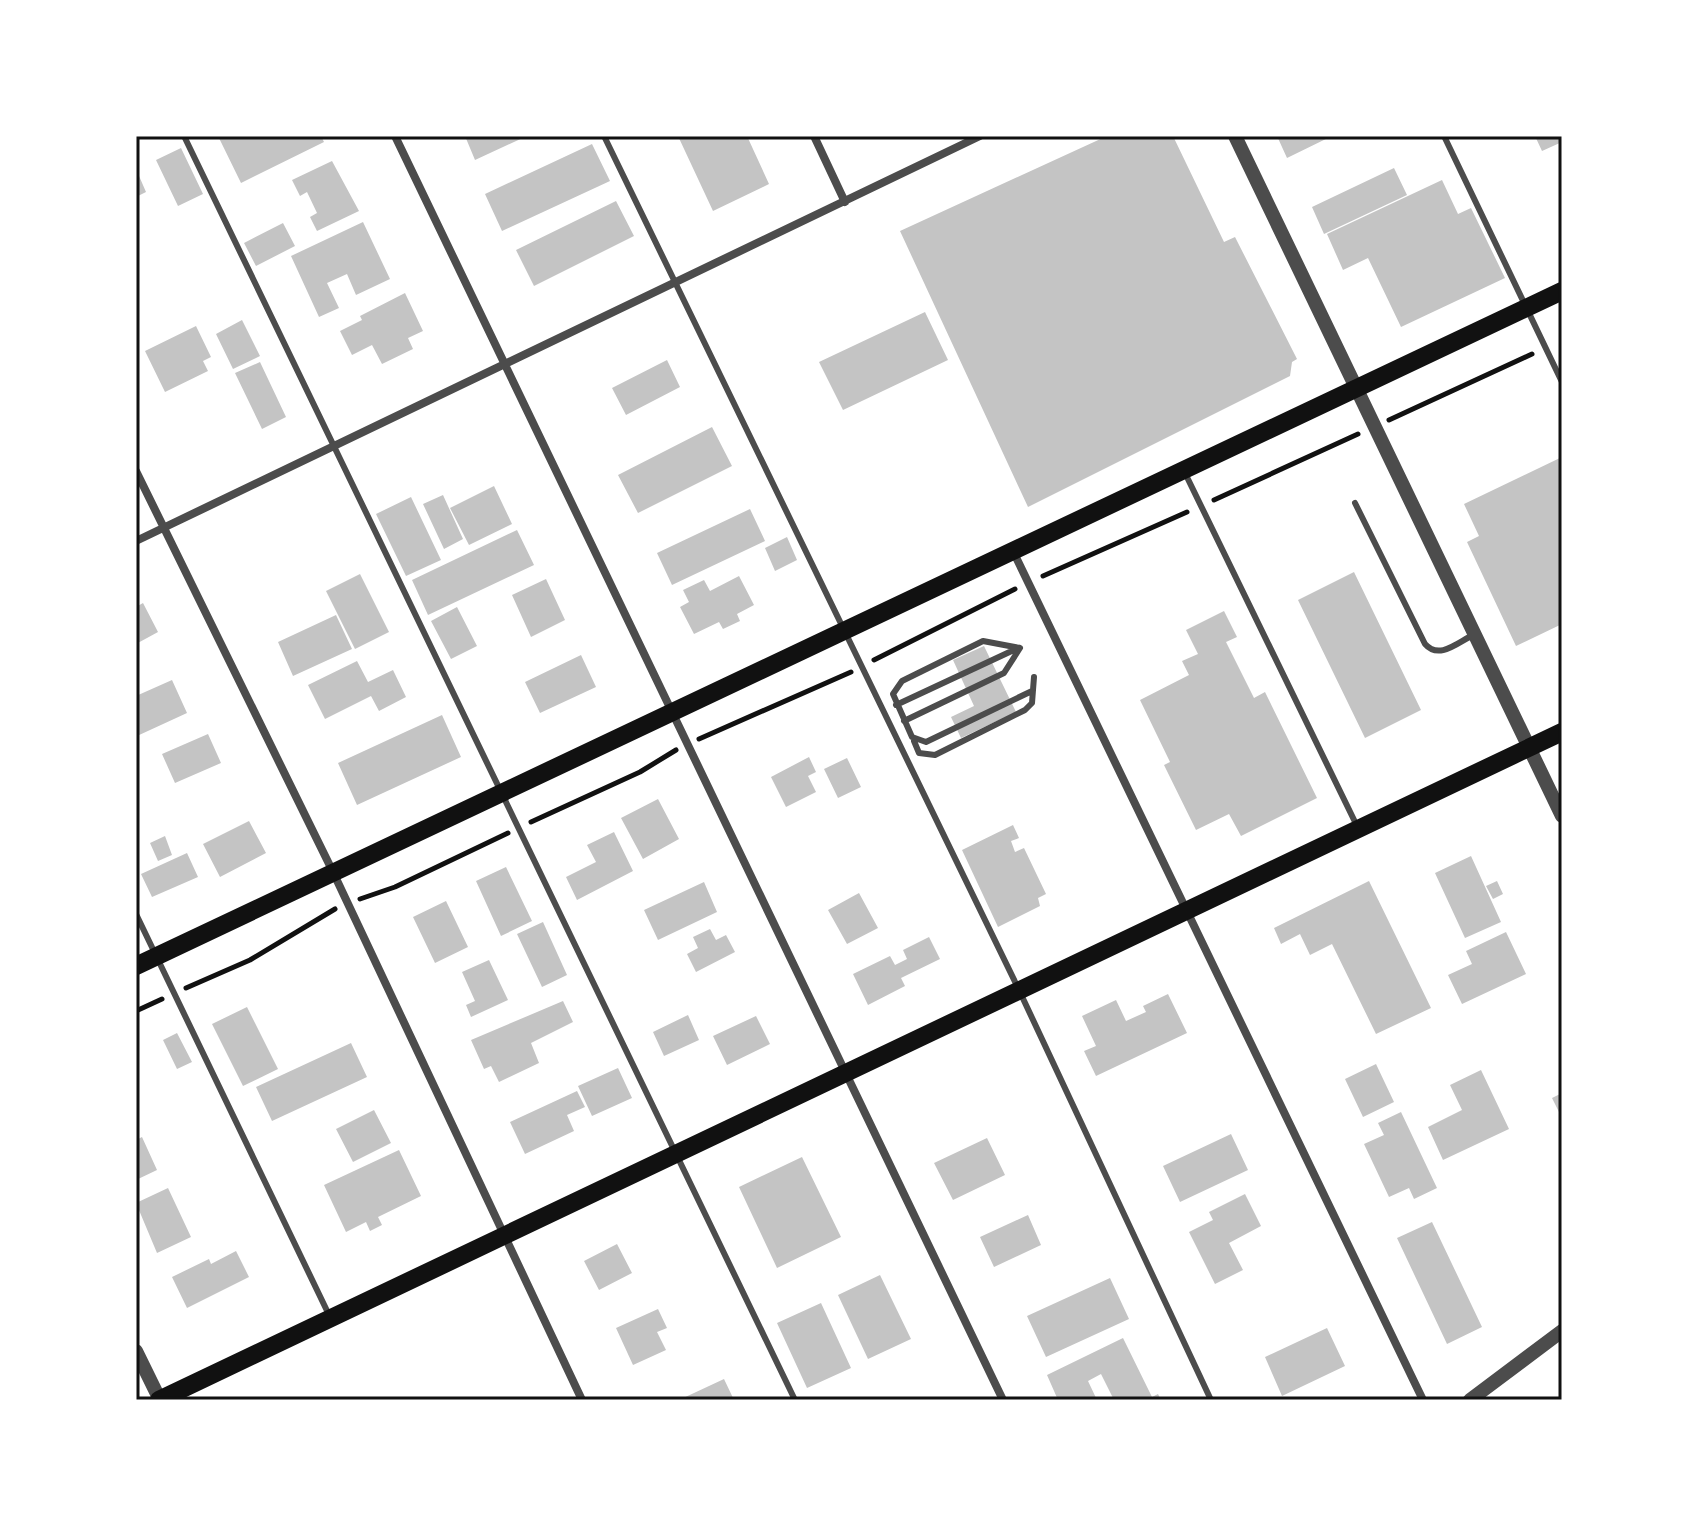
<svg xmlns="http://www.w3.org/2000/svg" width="1698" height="1536" font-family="Figtree,sans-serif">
<rect width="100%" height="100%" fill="#fff"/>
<!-- building -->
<path fill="#c4c4c4" d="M222 136H255L257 139 321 136 324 142 241 183 219 138Z
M465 136H527L475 160Z
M678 136H747L769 184 713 211Z
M1107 136H1173L1224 242 1235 237 1297 359 1292 362 1290 376 1028 507 900 231Z
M1277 136H1332L1287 158Z
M1535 136H1562V142L1542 151Z
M592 144 610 181 502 231 485 194Z
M181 148 203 194 178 206 156 160Z
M332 161 359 211 317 231 310 217 317 213 307 192 300 196 292 180Z
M1394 168 1407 195 1324 234 1312 207Z
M136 169 146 192 136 197Z
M1442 180 1458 214 1471 208 1505 278 1401 327 1368 258 1343 270 1327 234Z
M616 201 634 236 534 286 516 250Z
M363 222 390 279 356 295 347 274 327 283 339 308 319 317 291 256Z
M283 223 295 246 256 266 244 243Z
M405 293 423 331 408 338 413 349 382 364 372 345 352 355 340 331 362 320 360 316Z
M925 312 948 360 843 410 819 362Z
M242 320 260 356 233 369 216 334Z
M196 326 211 357 203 361 208 371 165 392 145 351Z
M667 360 680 387 626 415 612 388Z
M260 362 286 417 262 429 235 373Z
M712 427 732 466 638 513 618 475Z
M1562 457V624L1516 646 1467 542 1479 536 1464 504Z
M494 486 512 524 469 545 450 508Z
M443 495 463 539 444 549 423 504Z
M411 497 441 560 406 576 376 514Z
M750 509 765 541 672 585 657 553Z
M517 530 534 565 428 615 412 580Z
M787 537 797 560 775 571 765 548Z
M1354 572 1421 710 1365 738 1298 600Z
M360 574 389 632 355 649 326 591Z
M739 576 754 605 737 614 740 621 723 629 719 622 694 634 680 607 689 602 683 590 704 580 710 591Z
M546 579 565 620 531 637 512 595Z
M143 603 158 632 136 644V607Z
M457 607 477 646 451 659 431 621Z
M1224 611 1237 637 1226 642 1254 698 1265 692 1317 798 1241 836 1229 814 1196 830 1164 765 1170 762 1140 700 1189 675 1182 661 1198 654 1186 630Z
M336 615 352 649 293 676 278 642Z
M984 646 1016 712 961 738 951 717 974 706 953 660Z
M581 655 596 687 540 713 525 682Z
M357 661 368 682 393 670 406 697 379 711 371 696 325 719 308 685Z
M172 680 187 713 137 736 136 696Z
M442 715 461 757 357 805 338 763Z
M208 734 221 763 175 783 162 754Z
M809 757 816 772 808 776 816 792 786 807 771 777Z
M847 758 861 787 838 798 824 769Z
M658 799 679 839 643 859 621 818Z
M249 821 266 853 220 877 203 844Z
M1013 825 1019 838 1011 841 1015 852 1024 848 1046 894 1038 898 1040 906 998 927 962 850Z
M614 832 633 871 577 900 566 877 596 862 587 845Z
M165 836 172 855 158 861 150 843Z
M187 853 198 877 152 897 141 874Z
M1471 856 1501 922 1465 938 1435 873Z
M506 867 532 921 501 936 476 881Z
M1369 881 1431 1008 1376 1034 1332 944 1310 955 1300 934 1281 944 1274 928Z
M1497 881 1503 894 1493 899 1486 886Z
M704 882 717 912 658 940 644 910Z
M859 893 878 928 847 944 828 910Z
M446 901 468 947 435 963 413 917Z
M543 922 567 975 542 987 517 934Z
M710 929 716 940 726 935 735 952 696 972 687 954 698 948 693 937Z
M1506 932 1526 974 1462 1004 1448 975 1472 964 1466 951Z
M929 937 940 959 901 978 905 986 868 1005 853 974 890 956 895 965 907 959 903 950Z
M489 960 508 1000 471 1017 466 1005 475 1001 462 972Z
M1168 994 1187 1033 1096 1076 1084 1051 1096 1046 1082 1016 1116 1000 1126 1021 1146 1012 1143 1006Z
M563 1001 573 1022 531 1043 539 1063 499 1082 491 1066 484 1069 471 1040Z
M247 1007 278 1069 243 1086 212 1024Z
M688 1015 699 1040 664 1056 653 1032Z
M756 1016 770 1044 727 1065 713 1036Z
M177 1033 192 1062 177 1069 163 1040Z
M351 1043 367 1077 272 1121 256 1087Z
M1376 1064 1394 1102 1363 1117 1345 1079Z
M618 1068 632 1098 592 1116 578 1086Z
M1481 1070 1509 1129 1443 1160 1428 1127 1462 1110 1450 1085Z
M577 1091 585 1107 567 1115 574 1131 525 1154 510 1122Z
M1562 1093V1118L1552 1098Z
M374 1110 391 1143 353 1162 336 1129Z
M1401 1112 1437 1188 1414 1199 1409 1188 1389 1197 1364 1144 1384 1135 1378 1123Z
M1231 1134 1248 1170 1180 1202 1163 1166Z
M142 1137 157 1170 136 1180V1140Z
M987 1138 1005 1175 953 1200 934 1163Z
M399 1150 421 1196 378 1217 382 1225 370 1231 366 1222 346 1232 324 1185Z
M802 1157 841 1237 777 1268 739 1187Z
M168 1188 191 1237 157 1253 136 1203Z
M1245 1194 1261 1226 1229 1243 1243 1270 1215 1284 1189 1232 1213 1220 1209 1212Z
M1028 1215 1041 1245 994 1267 980 1237Z
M1432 1222 1482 1327 1447 1344 1397 1238Z
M617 1244 632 1273 599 1290 584 1261Z
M236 1251 249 1277 187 1308 172 1277 209 1259 211 1264Z
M880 1275 911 1339 868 1359 838 1295Z
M1110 1278 1129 1319 1046 1357 1027 1316Z
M821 1303 851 1368 807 1388 777 1323Z
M658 1309 667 1328 657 1332 666 1350 633 1365 616 1328Z
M1327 1328 1345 1366 1282 1396 1265 1357Z
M1123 1338 1152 1397 1158 1394 1161 1400H1114L1101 1374 1088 1381 1097 1400H1058L1047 1375Z
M724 1379 734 1400H679Z"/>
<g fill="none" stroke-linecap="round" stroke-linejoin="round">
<!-- path -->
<path stroke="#111" stroke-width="5" d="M1389 420 1532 354
M1214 500 1358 434
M1043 576 1187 512
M874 660 1015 589
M699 739 851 672
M531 822 640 772 676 750
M360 899 395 887 508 833
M186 988 250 960 335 909
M136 1011 162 999"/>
<!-- service -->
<path stroke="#4c4c4c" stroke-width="6" d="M184 136 795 1400
M604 136 1019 990 1211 1400
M1444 136 1562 382
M1185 473 1357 826
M1355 503 1425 644C1439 660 1457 643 1473 635
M1020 648 983 641 902 681 893 694 912 737 926 742 1032 691
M896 705 1016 649
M904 721 1004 673 1020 648
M914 741 919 753 935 755 1025 710 1032 703 1034 677
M136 914 330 1317"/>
<!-- minor -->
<path stroke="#4c4c4c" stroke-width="8" d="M395 136 1003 1400
M814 136 845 202
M136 471 333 872 582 1400
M136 541 980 136
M1013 551 1423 1400"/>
<!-- tertiary -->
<path stroke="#4c4c4c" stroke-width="14" d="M1235 136 1562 816
M136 1351 160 1400
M1470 1400 1562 1331"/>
<!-- primary -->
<path stroke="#111" stroke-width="18" d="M136 966 1562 291
M159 1400 1562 732"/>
</g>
<!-- border -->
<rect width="1698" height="1536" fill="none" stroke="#ffffff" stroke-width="276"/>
<rect x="138" y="138" width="1422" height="1260" fill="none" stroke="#111" stroke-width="3"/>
</svg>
